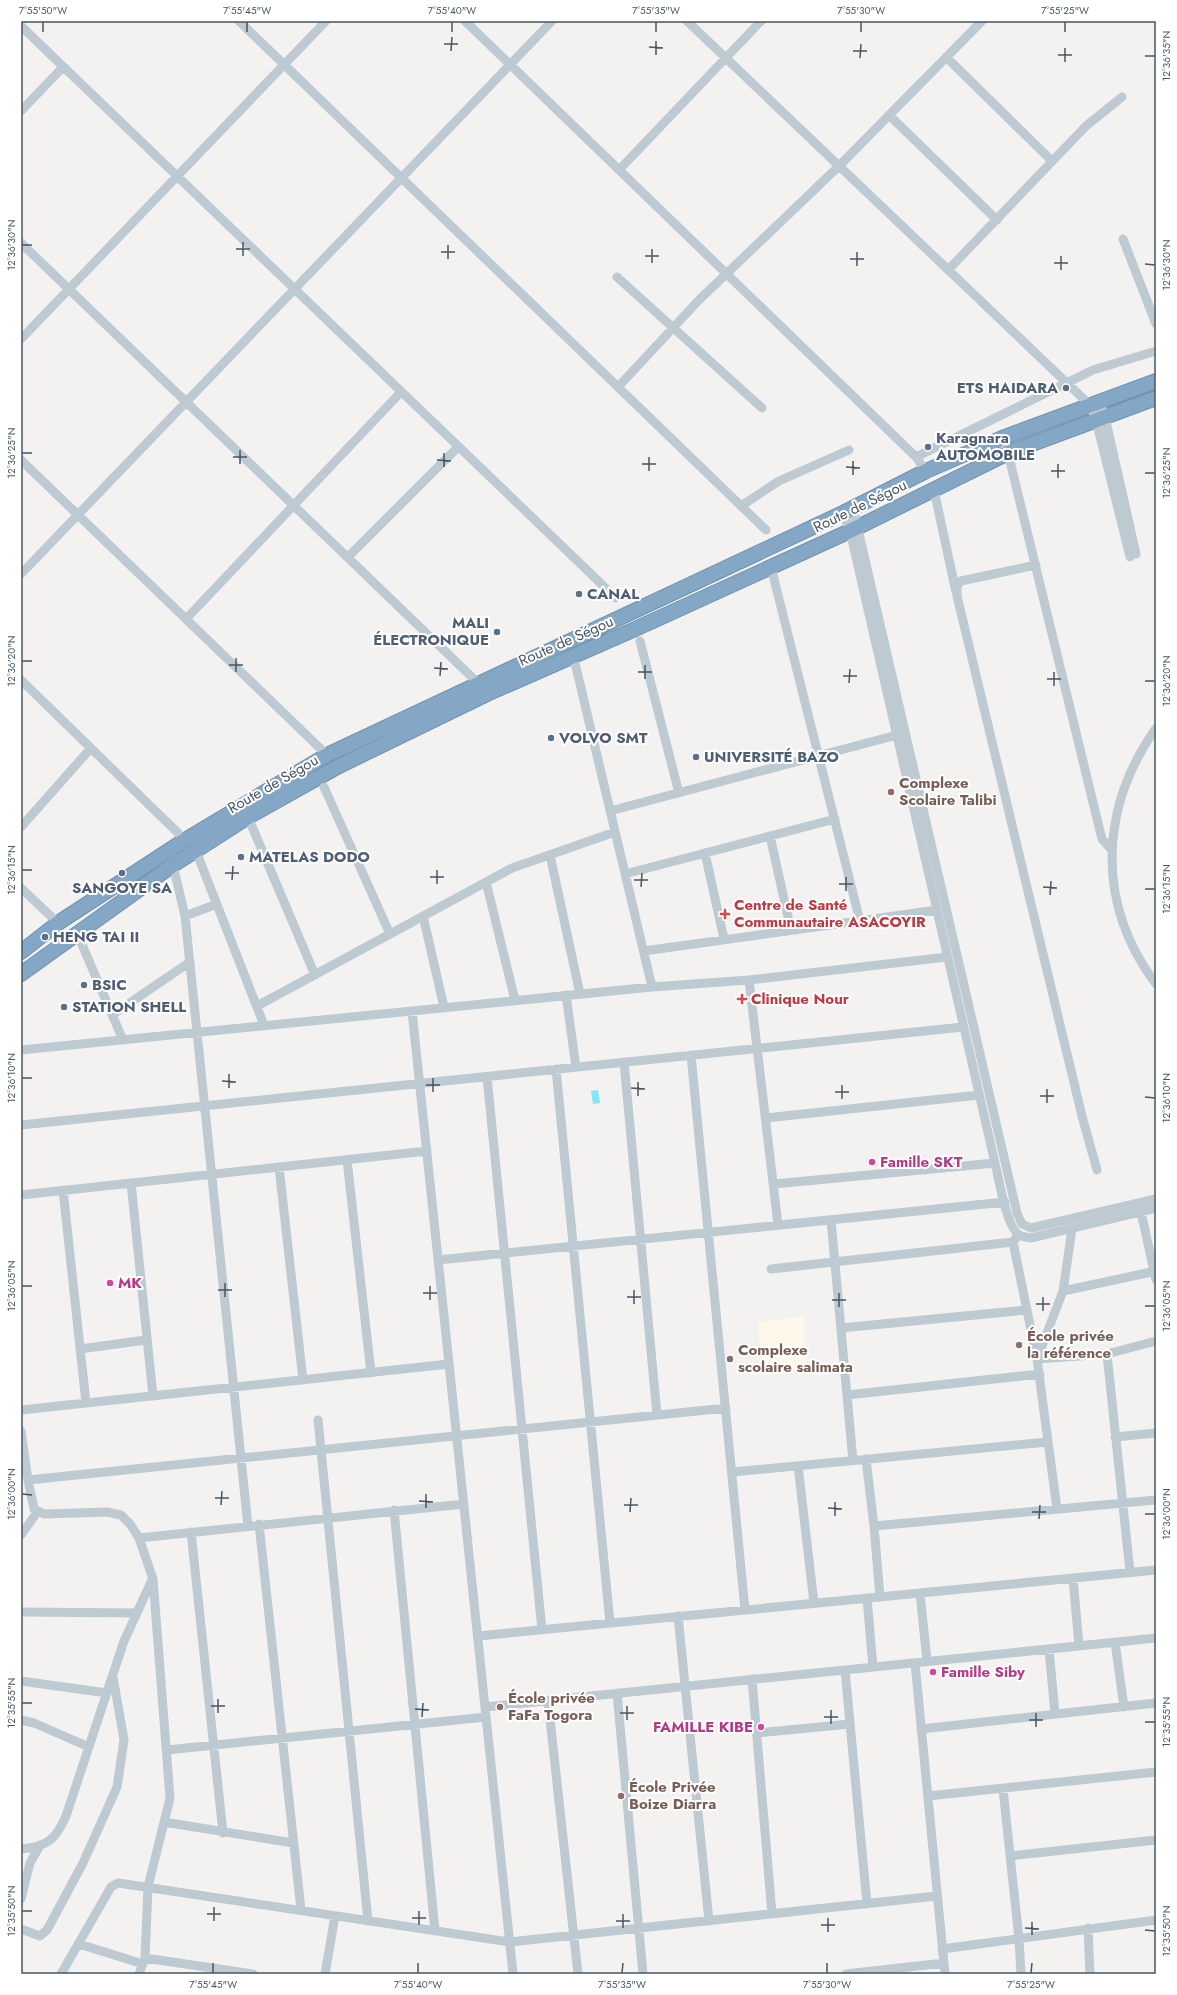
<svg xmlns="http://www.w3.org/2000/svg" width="1177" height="1995" font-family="Jost,sans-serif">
<rect width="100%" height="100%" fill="#f4f1f1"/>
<!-- commercial -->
<path fill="#fef8eb" d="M803 1316 806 1370 763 1375 758 1323Z"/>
<!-- water -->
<path fill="#85e4f7" d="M598 1090 600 1103 593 1104 591 1091Z"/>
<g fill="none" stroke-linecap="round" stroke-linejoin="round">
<defs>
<path id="highway" d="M21 952 58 923 185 840 327 755 843 513 926 471 1002 438 1156 381
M21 974 173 865 248 817 339 766 489 693 633 630 850 531 1008 453 1156 398"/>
</defs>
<!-- highway casing -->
<use href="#highway" stroke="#6f92b1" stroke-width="16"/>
<!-- minor -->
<path stroke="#becad2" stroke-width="9" d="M239 21 766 530
M465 21 916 457 926 471
M687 21 1090 405 1096 420 1130 557
M21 26 616 598
M946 57 1052 161
M21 111 63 67
M889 115 997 220
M619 170 761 21
M1123 239 1156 324
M21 243 478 683
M949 269 1086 126 1122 97
M617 277 762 408
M21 339 326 21
M618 387 699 300 839 166 982 21
M1099 402 1105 417 1136 554
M1002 438 1008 453 1099 827 1102 839 1111 849
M916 457 1093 370 1156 351
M21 460 327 755
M934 490 956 592
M741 506 779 481 849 450
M853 508 1017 1213 1022 1224 1031 1228 1156 1199
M843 513 850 531 995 1163C999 1179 1006 1226 1019 1235 1023 1237 1027 1237 1031 1238L1156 1208
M348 557 458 447
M1036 565 961 581 957 586V596L1082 1116 1097 1170
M771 567 860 921
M21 574 552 21
M186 619 401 392
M640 641 679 793
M572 657 576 667 652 987
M21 680 178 833
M1156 728C1099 809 1096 904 1156 984
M324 787 390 934
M610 811 897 735
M248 817 315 975
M21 827 91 748
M770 836 791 930
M196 851 264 1025
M705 853 724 939
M550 855 580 994
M173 865 185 916
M625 874 835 819
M486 882 515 1000
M21 888 58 923
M217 904 185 916 248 1526
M423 916 444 1007
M77 933 123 1040
M644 951 937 910
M749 980 778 1225
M566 995 576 1067
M257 1006 512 868 615 832
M412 1011 513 1974
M112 1015 190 962
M21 1050 652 987 749 980 947 957
M691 1055 745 1610
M624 1062 657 1415
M556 1069 610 1623
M487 1077 542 1630
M766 1118 979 1095
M21 1125 963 1027
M347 1160 371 1373
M279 1167 303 1380
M131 1183 153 1396
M774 1184 995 1163
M63 1190 86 1403
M21 1195 427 1151
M1141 1212 1156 1280
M831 1220 853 1461
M1013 1242 1037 1359 1057 1509
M438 1260 1005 1202
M771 1269 1013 1242 1016 1238
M1063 1291 1156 1271
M841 1328 1027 1310
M80 1349 146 1340
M1107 1354 1130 1572
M1037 1359 1063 1291 1072 1229
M1037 1359 1107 1354 1156 1341
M847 1395 1040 1374
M21 1410 449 1364
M318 1420 368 1921
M21 1431 28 1480 34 1509 44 1514 107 1512 121 1515 130 1524 139 1538 153 1579 170 1798 148 1887 145 1958 139 1974
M1115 1437 1156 1433
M866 1459 874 1526 880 1597
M798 1466 814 1603
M732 1472 1048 1442
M28 1480 726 1408
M394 1510 435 1931
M259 1524 301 1910
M874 1526 1156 1500
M191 1532 223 1833
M21 1535 38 1511
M139 1538 464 1504
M1073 1578 1079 1646
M920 1593 927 1661
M867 1598 873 1667
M21 1612 137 1613
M678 1616 709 1921
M478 1636 1156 1570
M1115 1642 1124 1707
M1049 1649 1055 1714
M915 1663 945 1974
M845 1670 867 1904
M752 1679 772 1914
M21 1681 107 1693
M617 1693 643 1974
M548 1701 578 1974
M485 1707 1156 1638
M21 1720 34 1723 89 1747
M921 1729 1156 1703
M757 1733 850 1724
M167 1750 486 1717
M1003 1789 1019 1939 1021 1974
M928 1796 1156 1772
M164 1822 293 1843
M22 1849C48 1846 55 1840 66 1816L124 1641 152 1580
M1010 1856 1156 1840
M21 1899 30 1863 39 1847
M1088 1928 1090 1974
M21 1929 40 1936 47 1930 83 1863 117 1787 124 1740 113 1677
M79 1944 143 1964
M942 1949 1156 1920
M145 1958 253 1974
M61 1974 111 1887 118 1883 510 1942 937 1896
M325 1974 335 1916
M846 1974 944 1963"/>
<!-- highway -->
<use href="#highway" stroke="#84a7c5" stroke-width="14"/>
</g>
<!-- ticks -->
<path fill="none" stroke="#475661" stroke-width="1.5" d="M43 32V22M247 32V22M452 32V22M656 32V22M861 32V22M1065 32V22M444 44H458M649 47 663 48M451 51 452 37M853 51H867M656 55V41M1058 55H1072M1145 56H1155M860 58 861 44M1065 62V48M22 245H32M236 249H250M441 252H455M243 256V242M645 256H659M448 259V245M850 259H864M652 263V249M1054 263H1068M1145 264 1155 265M857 266V252M1061 270V256M22 453H32M233 457H247M437 460 451 461M240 464V450M642 464H656M444 467V453M846 467 860 468M649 471V457M1051 471H1065M1145 473H1155M853 475V461M1058 478V464M22 661H32M229 665H243M434 668 448 669M236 672V658M638 672H652M440 676 441 662M843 676H857M645 679V665M1047 679H1061M1145 681H1155M849 683 850 669M1054 686V672M22 870H32M225 873H239M430 877H444M232 880 233 866M634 880H648M437 884V870M839 884H853M641 887 642 873M1043 887 1057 888M1145 889H1155M846 891V877M1050 895 1051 881M22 1078H32M222 1081 236 1082M426 1085H440M229 1088V1074M631 1088 645 1089M433 1092V1078M835 1092H849M638 1096V1082M1040 1096H1054M1145 1097 1155 1098M842 1099V1085M1047 1103V1089M22 1286H32M218 1290H232M423 1293H437M225 1297V1283M627 1297H641M430 1300V1286M832 1300H846M634 1304V1290M1036 1304H1050M1145 1306H1155M839 1307V1293M1043 1311V1297M22 1494 32 1495M215 1498H229M419 1501 433 1502M221 1505 222 1491M624 1505H638M426 1508V1494M828 1508 842 1509M630 1512 631 1498M1032 1512H1046M1145 1514H1155M835 1516V1502M1039 1519 1040 1505M22 1703H32M211 1706H225M415 1709 429 1710M218 1713V1699M620 1713H634M422 1717 423 1703M824 1717H838M627 1720V1706M1029 1720H1043M1145 1722H1155M831 1724V1710M1036 1727V1713M22 1911H32M207 1914H221M412 1918H426M214 1921V1907M616 1921H630M419 1925V1911M821 1925H835M623 1928V1914M1025 1928 1039 1929M1145 1930 1155 1931M828 1932V1918M1032 1935V1922M213 1973V1963M418 1973V1963M622 1973 623 1963M827 1973V1963M1031 1973 1032 1963"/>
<!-- markers -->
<g fill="#5c6f8a" stroke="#fff" stroke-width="1.5">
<circle cx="1066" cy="388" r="4"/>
<circle cx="928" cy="447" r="4"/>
<circle cx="579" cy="594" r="4"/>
<circle cx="497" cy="632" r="4"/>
<circle cx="551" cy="738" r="4"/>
<circle cx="696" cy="757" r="4"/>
<circle cx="241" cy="857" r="4"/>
<circle cx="122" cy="873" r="4"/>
<circle cx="45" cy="937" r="4"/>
<circle cx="84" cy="985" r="4"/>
<circle cx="64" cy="1007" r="4"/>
</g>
<g fill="#8d6e63" stroke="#fff" stroke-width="1.5">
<circle cx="891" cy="792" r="4"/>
<circle cx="1019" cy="1345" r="4"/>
<circle cx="730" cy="1359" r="4"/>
<circle cx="500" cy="1707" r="4"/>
<circle cx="621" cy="1796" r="4"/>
</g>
<g fill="#e0444e" stroke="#fff" stroke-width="1.5">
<path d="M723 908h4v4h4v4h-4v4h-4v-4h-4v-4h4z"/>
<path d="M740 993h4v4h4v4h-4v4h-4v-4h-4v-4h4z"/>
</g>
<g fill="#d1479c" stroke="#fff" stroke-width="1.5">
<circle cx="872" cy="1162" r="4"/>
<circle cx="110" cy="1283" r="4"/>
<circle cx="933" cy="1672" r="4"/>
<circle cx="761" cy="1727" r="4"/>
</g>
<g text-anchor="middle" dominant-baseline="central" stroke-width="4" stroke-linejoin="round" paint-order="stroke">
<!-- service labels -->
<g font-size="15" font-weight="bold" fill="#4e5e75" stroke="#fff" text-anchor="start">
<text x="1058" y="388" text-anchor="end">ETS HAIDARA</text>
<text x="936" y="438">Karagnara<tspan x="936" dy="17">AUTOMOBILE</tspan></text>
<text x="587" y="594">CANAL</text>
<text x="489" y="623" text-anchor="end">MALI<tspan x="489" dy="17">ÉLECTRONIQUE</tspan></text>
<text x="559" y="738">VOLVO SMT</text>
<text x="704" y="757">UNIVERSITÉ BAZO</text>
<text x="249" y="857">MATELAS DODO</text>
<text x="122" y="888" text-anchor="middle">SANGOYE SA</text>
<text x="53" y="937">HENG TAI II</text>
<text x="92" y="985">BSIC</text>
<text x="72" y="1007">STATION SHELL</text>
</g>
<!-- street labels -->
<g font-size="15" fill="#475661" stroke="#fff">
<text transform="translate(860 506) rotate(-26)">Route de Ségou</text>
<text transform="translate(566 641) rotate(-24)">Route de Ségou</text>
<text transform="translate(273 784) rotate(-30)">Route de Ségou</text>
</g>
<!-- education labels -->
<g font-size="15" font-weight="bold" fill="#785e54" stroke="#fff" text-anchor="start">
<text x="899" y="783">Complexe<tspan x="899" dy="17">Scolaire Talibi</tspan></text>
<text x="1027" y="1336">École privée<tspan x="1027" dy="17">la référence</tspan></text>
<text x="738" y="1350">Complexe<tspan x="738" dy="17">scolaire salimata</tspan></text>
<text x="508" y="1698">École privée<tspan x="508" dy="17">FaFa Togora</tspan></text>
<text x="629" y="1787">École Privée<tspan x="629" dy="17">Boize Diarra</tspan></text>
</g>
<!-- health labels -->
<g font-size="15" font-weight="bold" fill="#be3a42" stroke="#fff" text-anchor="start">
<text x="734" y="905">Centre de Santé<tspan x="734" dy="17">Communautaire ASACOYIR</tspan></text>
<text x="751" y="999">Clinique Nour</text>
</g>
<!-- hotel labels -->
<g font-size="15" font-weight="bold" fill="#b23c85" stroke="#fff" text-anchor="start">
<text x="880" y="1162">Famille SKT</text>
<text x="118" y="1283">MK</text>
<text x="941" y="1672">Famille Siby</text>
<text x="753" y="1727" text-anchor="end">FAMILLE KIBE</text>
</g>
</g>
<!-- border -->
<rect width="1177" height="1995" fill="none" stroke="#ffffff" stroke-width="44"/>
<rect x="22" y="22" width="1133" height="1951" fill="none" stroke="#475661" stroke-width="1.5"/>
<g font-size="10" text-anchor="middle" fill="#475661">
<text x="43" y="14">7°55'50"W</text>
<text x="247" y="14">7°55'45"W</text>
<text x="452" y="14">7°55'40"W</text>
<text x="656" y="14">7°55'35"W</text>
<text x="861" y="14">7°55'30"W</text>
<text x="1065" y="14">7°55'25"W</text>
<text transform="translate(1166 56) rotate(-90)" y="4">12°36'35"N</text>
<text transform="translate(11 245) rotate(-90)" y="4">12°36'30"N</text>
<text transform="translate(1166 265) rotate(-90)" y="4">12°36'30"N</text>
<text transform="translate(11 453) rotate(-90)" y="4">12°36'25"N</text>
<text transform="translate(1166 473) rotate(-90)" y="4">12°36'25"N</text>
<text transform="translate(11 661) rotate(-90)" y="4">12°36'20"N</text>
<text transform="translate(1166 681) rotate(-90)" y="4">12°36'20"N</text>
<text transform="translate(11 870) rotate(-90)" y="4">12°36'15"N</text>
<text transform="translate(1166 889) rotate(-90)" y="4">12°36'15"N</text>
<text transform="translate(11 1078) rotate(-90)" y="4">12°36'10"N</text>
<text transform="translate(1166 1098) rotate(-90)" y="4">12°36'10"N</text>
<text transform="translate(11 1286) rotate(-90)" y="4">12°36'05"N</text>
<text transform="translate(1166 1306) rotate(-90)" y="4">12°36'05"N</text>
<text transform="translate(11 1494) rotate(-90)" y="4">12°36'00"N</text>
<text transform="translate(1166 1514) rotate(-90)" y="4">12°36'00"N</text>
<text transform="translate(11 1703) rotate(-90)" y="4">12°35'55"N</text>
<text transform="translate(1166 1722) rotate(-90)" y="4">12°35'55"N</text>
<text transform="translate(11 1911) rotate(-90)" y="4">12°35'50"N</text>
<text transform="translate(1166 1931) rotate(-90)" y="4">12°35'50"N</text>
<text x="213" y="1988">7°55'45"W</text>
<text x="418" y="1988">7°55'40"W</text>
<text x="622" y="1988">7°55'35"W</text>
<text x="827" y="1988">7°55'30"W</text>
<text x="1031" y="1988">7°55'25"W</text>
</g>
</svg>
